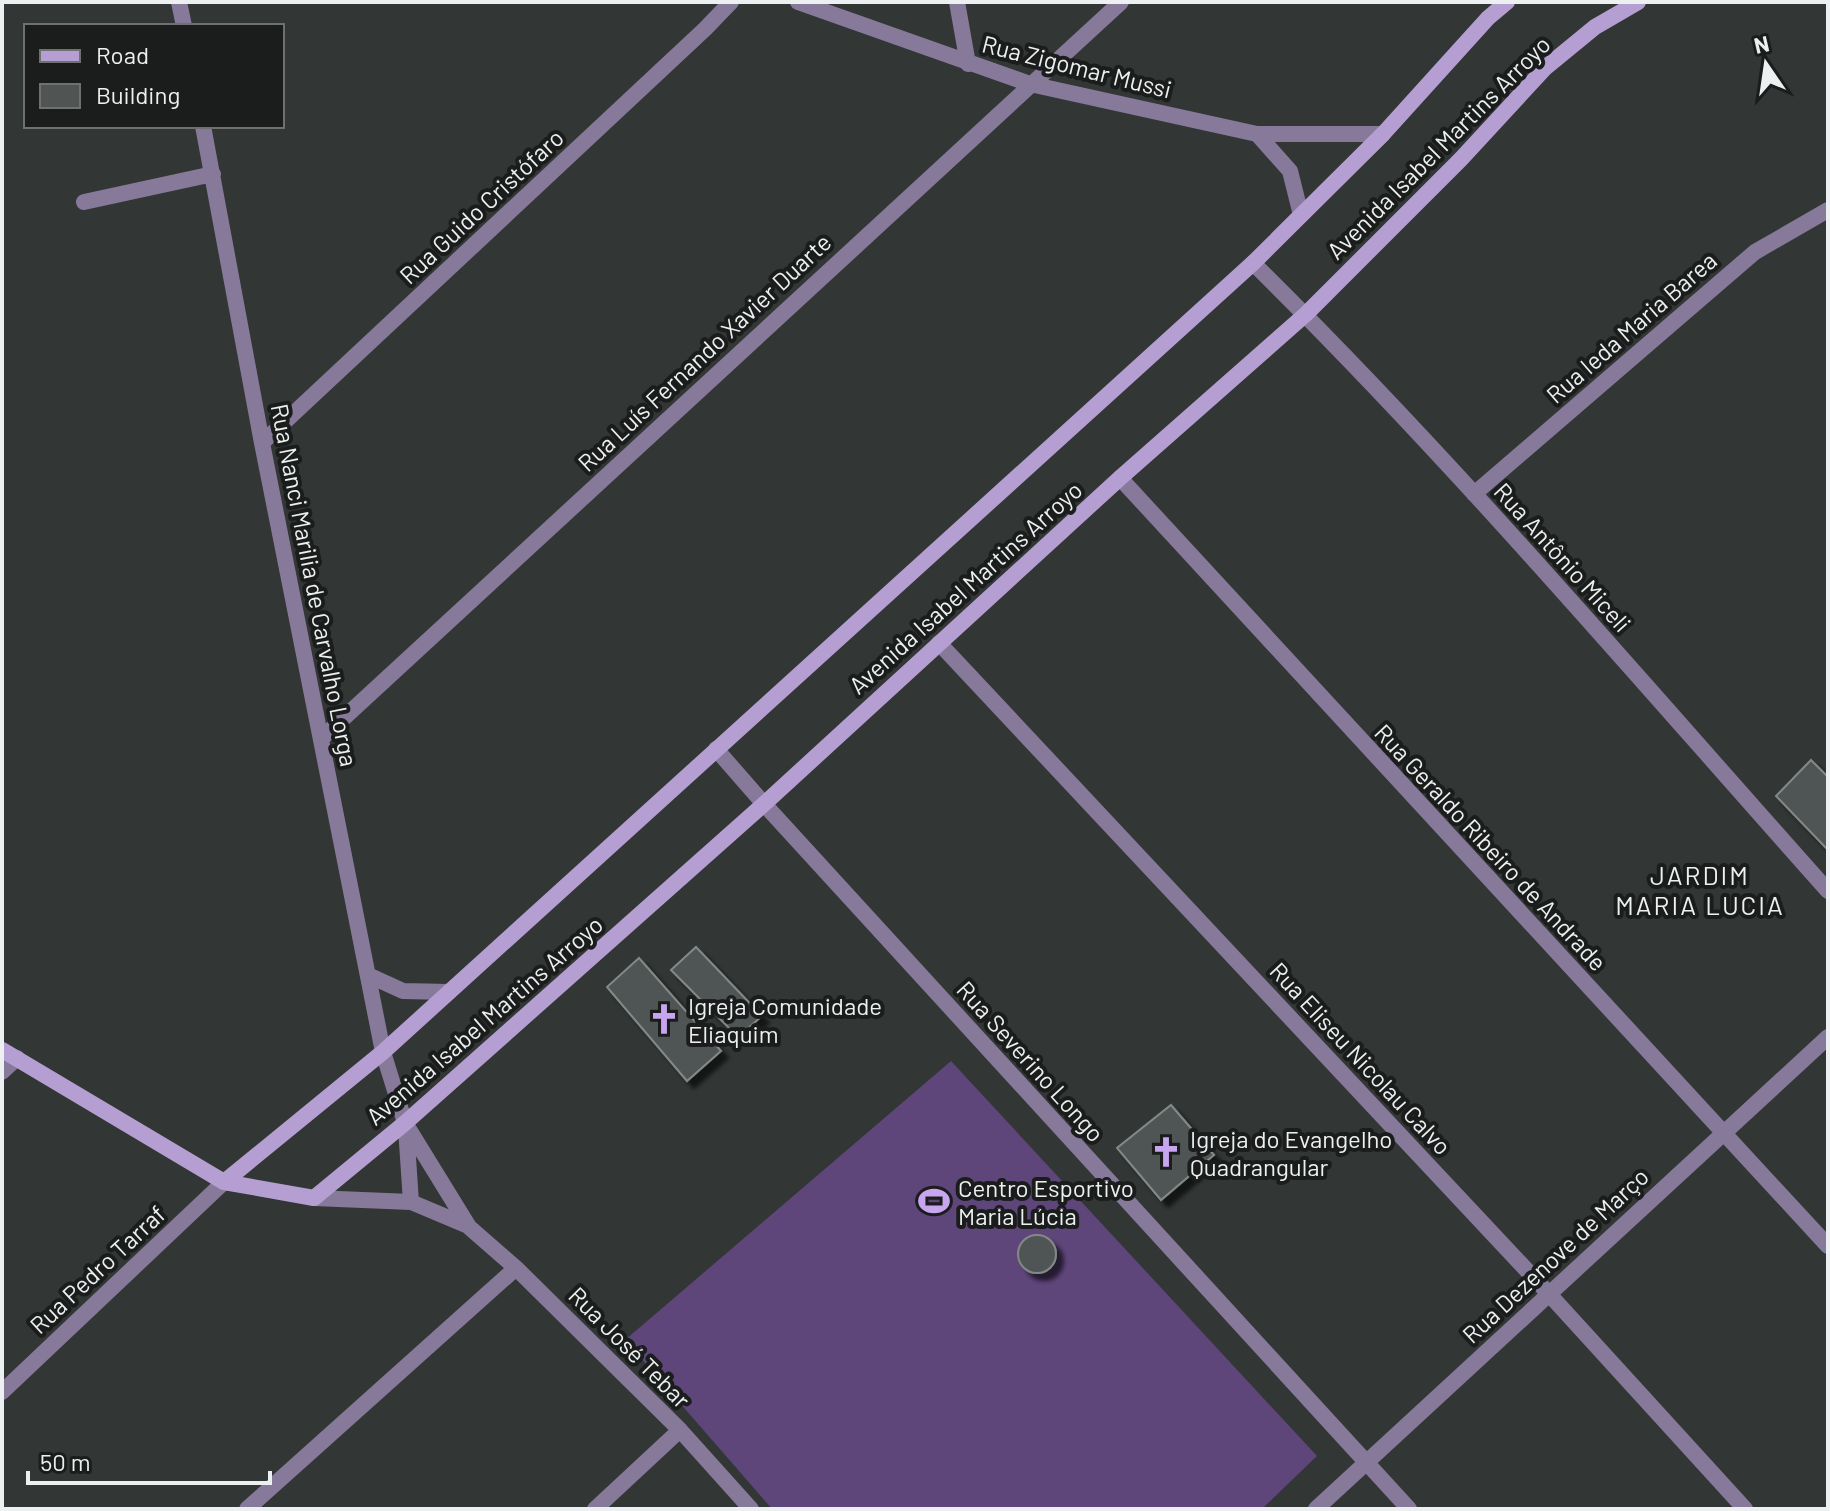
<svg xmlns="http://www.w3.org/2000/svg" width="1830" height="1511" font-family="Barlow,sans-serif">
<defs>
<filter id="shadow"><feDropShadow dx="7" dy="7" stdDeviation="2" flood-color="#0009"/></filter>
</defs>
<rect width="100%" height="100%" fill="#323635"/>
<!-- garden -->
<path fill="#5e457a" d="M951 1061 1317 1456 1262 1509H772L625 1340Z"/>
<!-- building -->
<path fill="#505554" stroke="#848988" stroke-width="2" filter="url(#shadow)" d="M1811 760 1828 777V850L1776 796Z
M696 947 762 1016 738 1037 671 970Z
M639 958 721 1051 687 1081 607 987Z
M1171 1105 1214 1155 1161 1200 1117 1148Z
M1018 1254a19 19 0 1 1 38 0a19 19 0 1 1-38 0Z"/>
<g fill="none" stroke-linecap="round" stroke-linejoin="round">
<!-- street -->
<path stroke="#87799a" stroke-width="16" d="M179 2 184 26
M798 2 1030 84 1257 134H1383
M957 2 968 64
M203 126 262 443 383 1052 405 1123 469 1227 516 1268 680 1430 751 1509
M1257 134 1290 171 1301 215
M84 202 213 174
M1253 263C1455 462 1639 679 1828 891
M262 443 705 29 731 2
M1120 478 1828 1246
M1474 494 1755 252 1828 210
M939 643 1549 1294 1745 1509
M322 738 1121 2
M716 749 764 804 1409 1509
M368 975 403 991 449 992
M2 1072 17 1058
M406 1128 411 1202
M314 1198 411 1202 468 1226
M2 1392 224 1182
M247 1509 516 1268
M595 1509 680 1430
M1316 1509 1828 1037"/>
<!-- secondary -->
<path stroke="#b59fd2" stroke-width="16" d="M2 1050 224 1182 314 1198 405 1123 764 804 1120 478 1306 314 1461 159 1545 68 1595 27 1638 2
M224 1182 383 1052 1253 263 1383 134 1488 18 1507 2"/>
</g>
<!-- icons -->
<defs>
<symbol id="church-bare" viewBox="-9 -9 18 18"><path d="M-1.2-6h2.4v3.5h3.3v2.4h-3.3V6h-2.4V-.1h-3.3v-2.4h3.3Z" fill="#c7a6ef" stroke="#1b1d1d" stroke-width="2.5" paint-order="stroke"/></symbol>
<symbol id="stadium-bare" viewBox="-9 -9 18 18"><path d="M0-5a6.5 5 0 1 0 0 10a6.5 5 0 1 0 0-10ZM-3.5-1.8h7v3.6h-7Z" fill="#c7a6ef" stroke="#1b1d1d" stroke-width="2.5" paint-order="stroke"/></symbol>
</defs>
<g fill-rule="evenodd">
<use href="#church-bare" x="642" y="997" width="44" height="44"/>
<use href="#church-bare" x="1144" y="1130" width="44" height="44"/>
<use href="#stadium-bare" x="912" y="1179" width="44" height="44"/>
</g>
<g text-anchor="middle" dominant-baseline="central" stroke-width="8" stroke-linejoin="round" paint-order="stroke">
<!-- street labels -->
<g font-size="24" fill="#edf0f0" stroke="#1b1d1d">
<text transform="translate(1077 66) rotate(14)">Rua Zigomar Mussi</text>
<text transform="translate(1438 147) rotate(-45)">Avenida Isabel Martins Arroyo</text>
<text transform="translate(481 206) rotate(-43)">Rua Guido Cristófaro</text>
<text transform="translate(1631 327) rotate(-41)">Rua Ieda Maria Barea</text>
<text transform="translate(704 352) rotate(-43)">Rua Luís Fernando Xavier Duarte</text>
<text transform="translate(1563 557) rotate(48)">Rua Antônio Miceli</text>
<text transform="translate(315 585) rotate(79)">Rua Nanci Marilia de Carvalho Lorga</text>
<text transform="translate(965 587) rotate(-42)">Avenida Isabel Martins Arroyo</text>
<text transform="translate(1491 847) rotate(47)">Rua Geraldo Ribeiro de Andrade</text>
<text transform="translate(484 1020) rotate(-41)">Avenida Isabel Martins Arroyo</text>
<text transform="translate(1361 1058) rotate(47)">Rua Eliseu Nicolau Calvo</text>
<text transform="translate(1031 1061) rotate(48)">Rua Severino Longo</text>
<text transform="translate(1555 1255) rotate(-43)">Rua Dezenove de Março</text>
<text transform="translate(97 1269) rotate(-43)">Rua Pedro Tarraf</text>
<text transform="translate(630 1347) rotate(45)">Rua José Tebar</text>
</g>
<!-- poi labels -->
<g font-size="24" fill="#edf0f0" stroke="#1b1d1d" text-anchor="start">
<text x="688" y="1005">Igreja Comunidade<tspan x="688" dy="28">Eliaquim</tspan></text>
<text x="1190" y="1138">Igreja do Evangelho<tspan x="1190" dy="28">Quadrangular</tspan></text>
<text x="958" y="1187">Centro Esportivo<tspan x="958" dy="28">Maria Lúcia</tspan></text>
</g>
<!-- neighbourhood labels -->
<g font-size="26" letter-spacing="2" fill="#edf0f0" stroke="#1b1d1d">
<text x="1700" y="874">JARDIM<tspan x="1700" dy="30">MARIA LUCIA</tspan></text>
</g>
</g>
<!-- border -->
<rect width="1830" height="1511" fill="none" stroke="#edf0f0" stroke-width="8"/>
<!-- legend -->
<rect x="24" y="24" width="260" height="104" fill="#1b1d1d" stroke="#6f7171" stroke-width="2"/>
<rect x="40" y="50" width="40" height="12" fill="#b59fd2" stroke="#6f7171" stroke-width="2"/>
<text x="96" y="64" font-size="24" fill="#edf0f0">Road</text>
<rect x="40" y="84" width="40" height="24" fill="#505554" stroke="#6f7171" stroke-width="2"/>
<text x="96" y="104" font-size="24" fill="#edf0f0">Building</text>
<!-- north arrow -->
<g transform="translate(1766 64) rotate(347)" stroke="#1b1d1d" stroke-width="6" paint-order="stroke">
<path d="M0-6L14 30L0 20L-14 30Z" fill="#edf0f0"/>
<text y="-12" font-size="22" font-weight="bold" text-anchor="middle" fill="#edf0f0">N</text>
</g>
<!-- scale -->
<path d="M28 1471v12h242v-12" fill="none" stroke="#edf0f0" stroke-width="4"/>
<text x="40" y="1471" font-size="24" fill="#edf0f0" stroke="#1b1d1d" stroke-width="6" paint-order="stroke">50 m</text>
</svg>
